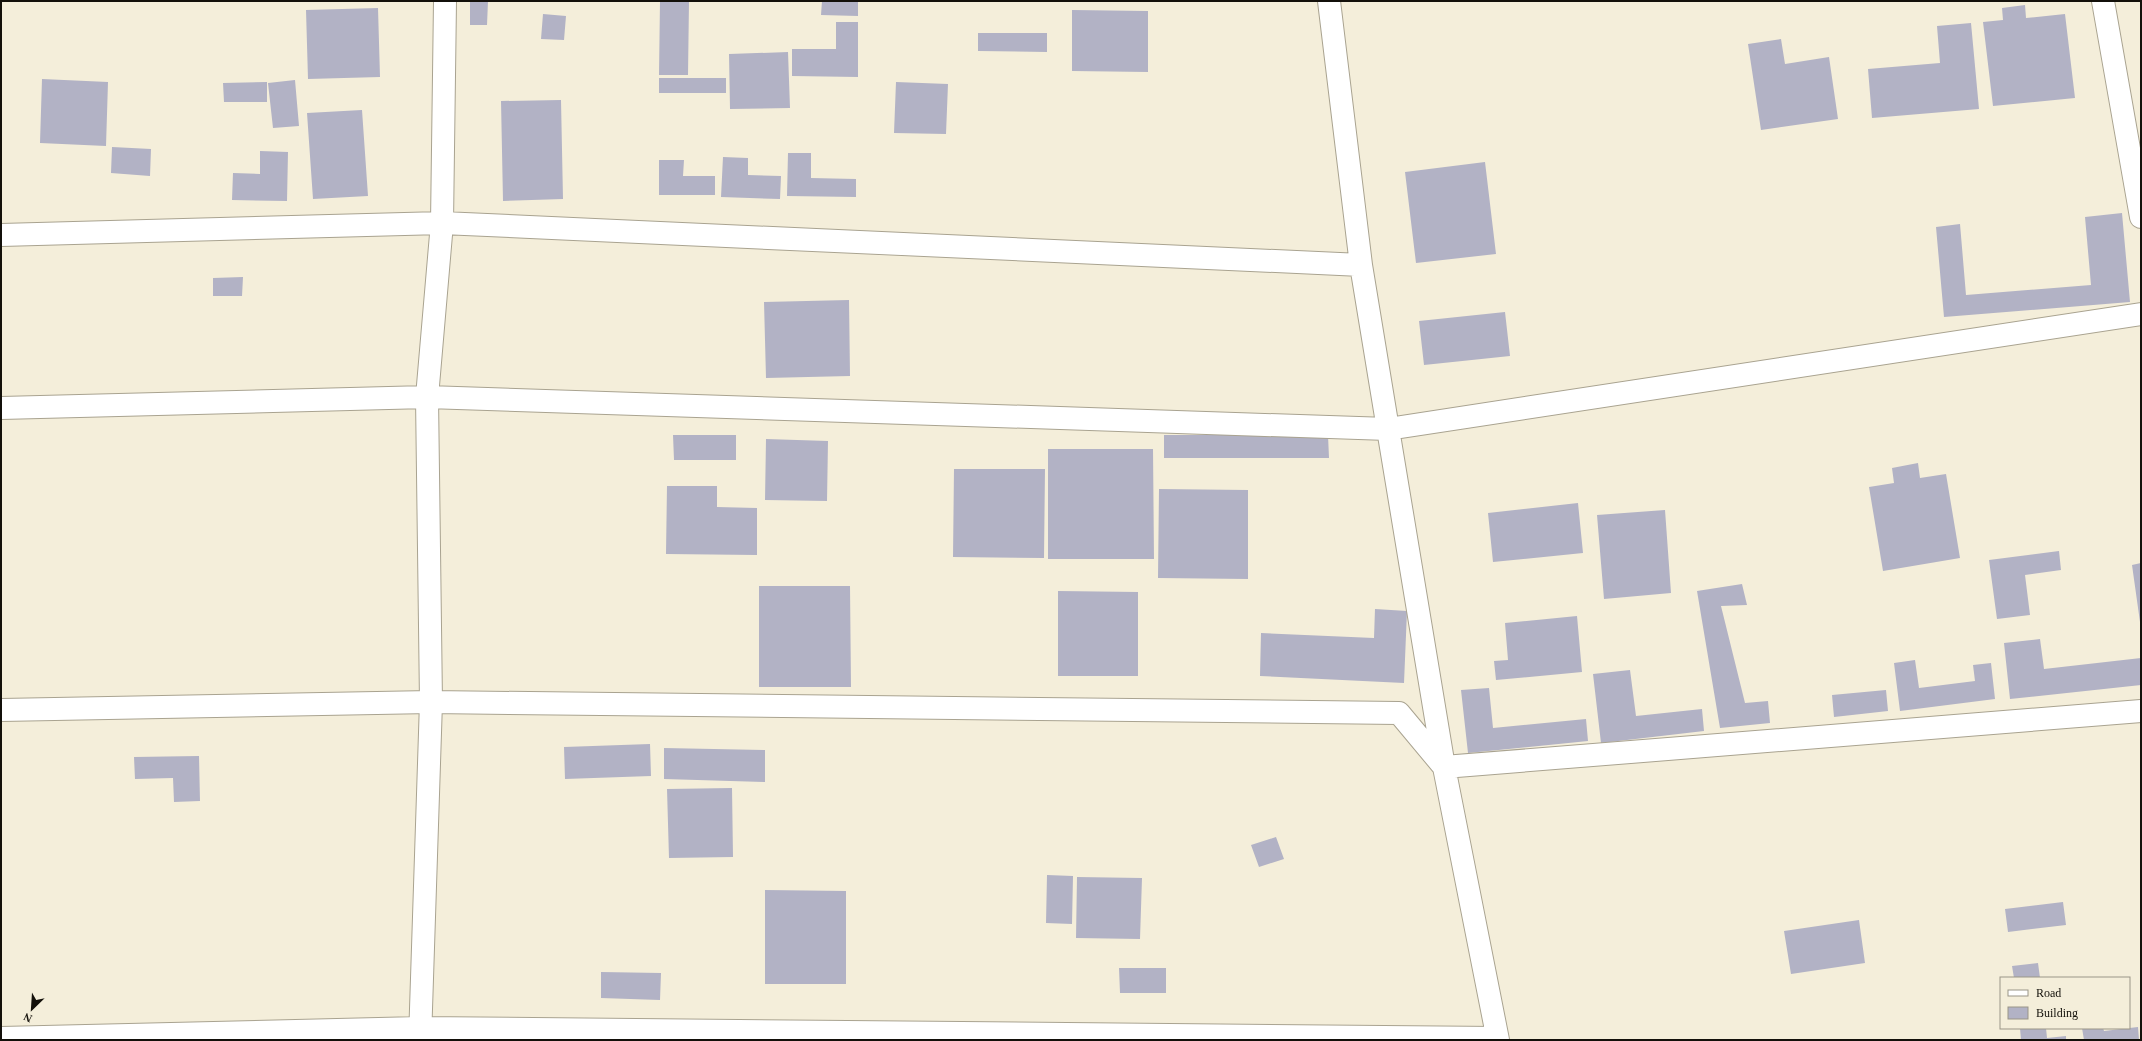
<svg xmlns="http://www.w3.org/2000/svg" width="2142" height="1041" font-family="Georgia,serif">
<rect width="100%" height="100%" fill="#f4eeda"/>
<!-- building -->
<path fill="#b2b2c5" d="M470 1H488L487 25H470Z
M660 1H689L688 75H659Z
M822 1H858V16L821 15Z
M2025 5 2026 18 2065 14 2075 98 1993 106 1983 22 2003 20 2002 8Z
M378 8 380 77 308 79 306 10Z
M1072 10 1148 11V72L1072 71Z
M543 14 566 16 564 40 541 39Z
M836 22H858V77L792 76V49H836Z
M1971 23 1979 109 1872 118 1868 69 1940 63 1937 26Z
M978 33H1047V52L978 51Z
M1781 39 1785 64 1829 57 1838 119 1761 130 1748 44Z
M788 52 790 108 730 109 729 54Z
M659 78H726V93H659Z
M42 79 108 82 106 146 40 143Z
M295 80 299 126 273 128 268 83Z
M267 82V102H224L223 83Z
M896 82 948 84 946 134 894 133Z
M561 100 563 199 503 201 501 101Z
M362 110 368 196 313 199 307 113Z
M112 147 151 149 150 176 111 173Z
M260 151 288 152 287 201 232 200 233 173 260 174Z
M788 153H811V178L856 179V197L787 196Z
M723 157 748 158V175L781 176 780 199 721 197Z
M659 160H684L683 176H715V195H659Z
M1485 162 1496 254 1416 263 1405 172Z
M2122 213 2130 302 1944 317 1936 227 1960 224 1966 295 2091 285 2085 217Z
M243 277 242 296H213V278Z
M849 300 850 376 766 378 764 302Z
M1505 312 1510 356 1424 365 1419 321Z
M673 435H736V460H674Z
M1164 435H1328L1329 458H1164Z
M766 439 828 441 827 501 765 500Z
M1048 449H1153L1154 559H1048Z
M1918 463 1920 478 1946 474 1960 558 1883 571 1869 487 1894 483 1892 468Z
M954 469H1045L1044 558 953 557Z
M667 486H717V507L757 508V555L666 554Z
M1159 489 1248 490V579L1158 578Z
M1578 503 1583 553 1493 562 1488 513Z
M1665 510 1671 593 1604 599 1597 515Z
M2059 551 2061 570 2025 575 2030 615 1997 619 1989 560Z
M2141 563V622H2140L2132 565Z
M1742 584 1747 605 1721 606 1745 703 1768 701 1770 723 1720 728 1697 591Z
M759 586H850L851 687H759Z
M1058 591 1138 592V676H1058Z
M1375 609 1407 611 1404 683 1260 676 1261 633 1374 638Z
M1577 616 1582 672 1496 680 1494 661 1508 660 1505 623Z
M2040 639 2044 669 2141 658V685L2010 699 2004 643Z
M1915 660 1919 688 1975 681 1973 665 1991 663 1995 699 1900 711 1894 663Z
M1630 670 1636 716 1702 709 1704 731 1601 743 1593 674Z
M1489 688 1493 728 1586 719 1588 741 1468 753 1461 690Z
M1886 690 1888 711 1834 717 1832 695Z
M650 744 651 776 565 779 564 747Z
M664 748 765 750V782L664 779Z
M199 756 200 801 174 802 173 778 135 779 134 757Z
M732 788 733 857 669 858 667 789Z
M1276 837 1284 859 1259 867 1251 845Z
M1047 875 1073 876 1072 924 1046 923Z
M1077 877 1142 878 1140 939 1076 938Z
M765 890 846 891V984H765Z
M2063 902 2066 925 2008 932 2005 909Z
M1859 920 1865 963 1791 974 1784 931Z
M2038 963 2040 978H2014L2012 966Z
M1119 968H1166V993H1120Z
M601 972 661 973 660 1000 601 998Z
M2138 1027 2139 1040H2084L2082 1028H2103L2104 1031Z
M2020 1028H2046L2047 1038 2066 1036V1040H2021Z"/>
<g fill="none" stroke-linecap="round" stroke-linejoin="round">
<defs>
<path id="minor" d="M1329 1 1361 265 1388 429 1444 767 1498 1040
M2103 1 2141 217
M1 235 442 223 1361 265
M1 408 427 397 1388 429 2141 314
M1 710 431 702 1399 713 1444 767 2141 711
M1 1038 420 1028 1497 1038
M420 1040 431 702 427 397 442 223 445 1"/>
</defs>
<!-- minor casing -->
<use href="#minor" stroke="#a9a390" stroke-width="24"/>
<!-- minor -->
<use href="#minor" stroke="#fff" stroke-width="22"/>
</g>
<!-- border -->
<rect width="2142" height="1041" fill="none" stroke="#13100a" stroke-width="4"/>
<!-- legend -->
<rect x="2000" y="977" width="130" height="52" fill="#f4eeda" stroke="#9a9587"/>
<rect x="2008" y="990" width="20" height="6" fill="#ffffff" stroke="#9a9587"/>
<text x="2036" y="997" font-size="12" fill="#13100a">Road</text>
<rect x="2008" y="1007" width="20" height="12" fill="#b2b2c5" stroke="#9a9587"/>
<text x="2036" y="1017" font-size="12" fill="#13100a">Building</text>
<!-- north arrow -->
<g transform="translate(32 1009) rotate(205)" stroke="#f4eeda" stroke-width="3" paint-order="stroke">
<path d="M0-3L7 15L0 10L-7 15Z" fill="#13100a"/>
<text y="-6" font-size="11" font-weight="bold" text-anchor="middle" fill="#13100a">N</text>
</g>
</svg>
